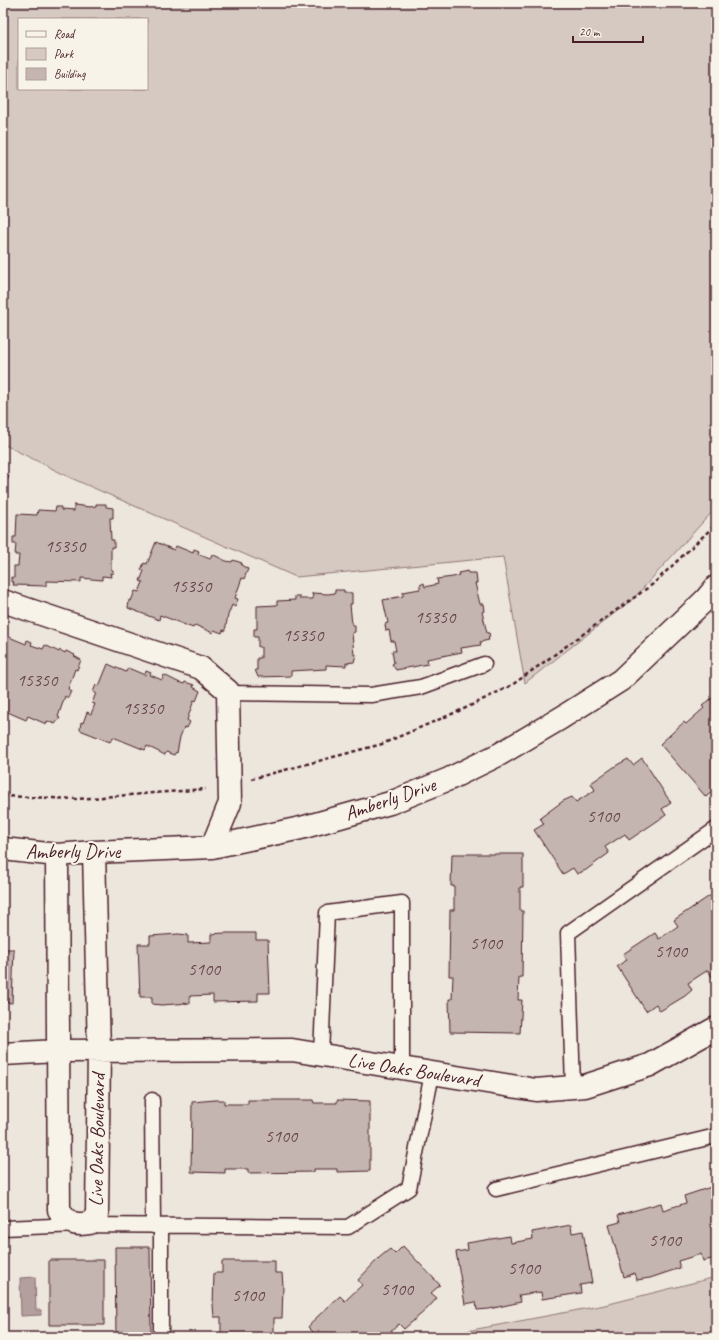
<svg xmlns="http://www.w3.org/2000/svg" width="719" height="1340" font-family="Caveat,sans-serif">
<rect width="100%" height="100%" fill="#ece6dd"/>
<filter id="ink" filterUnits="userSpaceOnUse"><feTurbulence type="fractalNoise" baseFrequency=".025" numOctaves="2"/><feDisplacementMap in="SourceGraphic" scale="8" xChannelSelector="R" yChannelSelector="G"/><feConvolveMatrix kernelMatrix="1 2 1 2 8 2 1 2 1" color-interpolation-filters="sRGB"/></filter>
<g filter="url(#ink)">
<!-- green -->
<path fill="#d5c9c2" stroke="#907476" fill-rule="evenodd" d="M3 3H716V506L712 512 634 598 525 683 503 557 296 577 71 478 3 444ZM19 19H147V89H19Z
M716 1277V1337H446L456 1333 605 1305Z"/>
<!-- water -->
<path fill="#b39f9d" stroke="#896c6f" d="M35 1277 36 1310H41V1315L21 1316 20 1278Z"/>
<!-- building -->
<path fill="#c4b5b0" stroke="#4a1f2b" d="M3 473 9 476 5 486H3Z
M96 504H106V507L113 508V518H110L111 540H114V547H111V570H113V574L110 573 111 577 102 576V580L81 578V582L46 581V586L13 585 14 582H11V577L14 578V566H18L19 555H15L16 544H13V537H16L17 514 37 515 38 510 55 511 56 507H61V510L74 511V505L90 507 96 506Z
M156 542 174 550 176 546 193 553 194 549 199 551 198 554 210 559 212 554 226 561 232 562 233 560 242 563 241 565 248 569 244 579 242 578 235 598 238 599 235 607 232 605 228 615 225 631 223 630 222 633 214 630 213 633 195 625 193 628 160 615 159 620 128 608 129 600 131 601 135 591 139 592 143 582 140 581 144 571 141 570 144 563 147 564Z
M468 571V573H476L477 583H475L480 604H484L485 611 482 612 487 633H489L490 637H488L489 640 480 642 481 645 461 648 462 652 427 659 428 664 396 670 392 664 394 663 392 651H396L394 641H391L389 630 386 631 385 624 388 623 383 600 403 596V592L420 589V585L424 583 425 587 438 584 437 579 453 577 459 575 458 573Z
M335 590H344V592L352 593V604H350L352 625H355V632L352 633 354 655H356L354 662 346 663V666L326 665V669L291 671V676L258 677 255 670H257V658H261V647H258V637H254V629H257V606L277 605V601L295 600V596H300V599H313L312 593 328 594 335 593Z
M9 637 26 644 27 640 32 642 31 645 43 649 45 645 59 652 60 650 65 653 66 651 75 655 74 656 81 660 77 670 75 669 68 689 71 691 68 698 65 696 58 717 60 718 55 724 47 721 46 724 28 716 26 720 3 710V639L7 641Z
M108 664 126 672 128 668 145 675 146 671 151 673 150 675 162 680 164 675 178 682 184 684 185 682 194 685 193 687 200 691 196 701 194 700 187 720 190 722 187 728 184 727 180 737 177 753 176 752 174 755 166 752 165 755 147 746 145 750 113 737 110 742 80 730 81 722 83 723 87 712 91 714 95 704 92 703 96 693 93 692 96 685 99 686Z
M716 695V788L706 797 660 744 684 722 686 724 704 708 702 706Z
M642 758 671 803 662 809 666 815 629 840 625 834 605 847 609 853 586 870 577 874 573 868 563 874 534 830 544 824 540 818 563 801 572 797 576 802 595 790 591 783 617 765 628 759 633 765Z
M452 854H523V887H520V911H523L522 977H519L518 1000H522L520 1033 450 1032 449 999H452L453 976H449L450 910H454V886H451Z
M711 895 716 901V974L712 977 708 970 688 983 692 990 685 996 660 1011 656 1004 646 1011 617 966 627 960 623 954 655 933 659 939 678 926 674 920Z
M224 933H256V940H268L270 993H258V1001L213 1002V995L190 996V1003L161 1005 152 1004V997H140L138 944H150V936L178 934 188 935V943L211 942V934Z
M3 949H14L12 1003 3 1002Z
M215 1100H224V1104H248V1100H313L314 1103H337V1100L370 1101V1171L337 1172V1169H314V1172L248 1173V1169H225V1173L191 1172 192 1102Z
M714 1186H716V1258L703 1261 701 1254 678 1261 680 1268 650 1278 637 1280 635 1273 624 1277 609 1225 620 1222 618 1215 661 1203 663 1210 686 1203 684 1196Z
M571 1225 572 1233 583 1231 592 1283 580 1285 581 1293 542 1299 541 1292 519 1295 521 1302 489 1309 477 1310 476 1302 465 1304 456 1252 468 1250 467 1243 510 1236 511 1243 533 1239 532 1232Z
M403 1246 440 1285 431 1293 437 1298 428 1308 404 1329 399 1324 385 1337H308L313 1332 308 1327 317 1317 340 1296 345 1301 362 1285 358 1280 380 1257 390 1249 395 1254Z
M115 1247H150L151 1336 116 1337Z
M49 1260H104V1325H49Z
M222 1261H275V1273H282L283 1286 282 1318H274V1337H221V1317H214L213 1305 214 1273H222Z"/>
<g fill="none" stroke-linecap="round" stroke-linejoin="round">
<defs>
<path id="service" d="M228 693 371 695 421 687 484 664
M321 1055 327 913 402 903V1069
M573 1087 568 933 716 829
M152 1100 153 1226
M496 1189 716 1136
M3 1228 79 1225 348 1227 409 1188 432 1074
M161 1330V1226"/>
<path id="minor" d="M3 601 201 668 228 691 230 803 212 847
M3 849 57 855 94 852 212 847 301 828 390 803 449 779 500 754 561 718 621 680 705 600 716 587
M57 855 59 1210C69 1223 73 1226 90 1223L97 1215 99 1051 94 852
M3 1054 57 1051 292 1050 536 1090 585 1086 650 1065 716 1028"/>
</defs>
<!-- service casing -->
<use href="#service" stroke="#4a1f2b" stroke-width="17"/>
<!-- minor casing -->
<use href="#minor" stroke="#4a1f2b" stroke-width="25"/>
<!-- path -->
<path stroke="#4a1f2b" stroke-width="2.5" stroke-dasharray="4 3" stroke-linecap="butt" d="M251 779 382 744 468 707 512 685 653 584 716 524
M3 796 77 799 206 789"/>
<!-- service -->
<use href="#service" stroke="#f7f3e8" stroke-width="14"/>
<!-- minor -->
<use href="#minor" stroke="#f7f3e8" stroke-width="22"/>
</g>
</g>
<g text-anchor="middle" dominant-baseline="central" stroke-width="4" stroke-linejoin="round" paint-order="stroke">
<!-- number labels -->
<g font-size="18" fill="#68444c">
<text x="65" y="546">15350</text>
<text x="191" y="586">15350</text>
<text x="435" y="617">15350</text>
<text x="303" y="635">15350</text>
<text x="37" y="680">15350</text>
<text x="143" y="708">15350</text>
<text x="603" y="816">5100</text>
<text x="486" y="943">5100</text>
<text x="671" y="951">5100</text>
<text x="204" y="969">5100</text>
<text x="281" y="1136">5100</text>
<text x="665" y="1240">5100</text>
<text x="524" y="1268">5100</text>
<text x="397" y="1289">5100</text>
<text x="248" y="1295">5100</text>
</g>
<!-- street labels -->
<g font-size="20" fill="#4a1f2b" stroke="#f7f3e8">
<text transform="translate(390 799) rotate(-19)">Amberly Drive</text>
<text x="73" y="851">Amberly Drive</text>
<text transform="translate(414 1070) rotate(9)">Live Oaks Boulevard</text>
<text transform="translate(97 1140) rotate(-89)">Live Oaks Boulevard</text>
</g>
</g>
<!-- margin -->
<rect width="719" height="1340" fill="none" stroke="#f7f3e8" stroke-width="16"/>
<rect x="8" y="8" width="703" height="1324" fill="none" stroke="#4a1f2b" stroke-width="1.5" filter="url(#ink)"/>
<!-- legend -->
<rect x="18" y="18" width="130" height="72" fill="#f7f3e8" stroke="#b29e9c"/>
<rect x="26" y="31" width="20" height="6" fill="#f7f3e8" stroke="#b29e9c"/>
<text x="54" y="38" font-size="12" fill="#4a1f2b">Road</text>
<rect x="26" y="48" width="20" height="12" fill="#d5c9c2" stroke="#b29e9c"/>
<text x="54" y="58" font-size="12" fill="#4a1f2b">Park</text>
<rect x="26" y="68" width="20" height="12" fill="#c4b5b0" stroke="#b29e9c"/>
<text x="54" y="78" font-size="12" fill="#4a1f2b">Building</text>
<!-- scale -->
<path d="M573 36v6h70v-6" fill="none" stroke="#4a1f2b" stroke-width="2"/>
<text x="579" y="36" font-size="12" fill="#4a1f2b" stroke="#f7f3e8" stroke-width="3" paint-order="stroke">20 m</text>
</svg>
